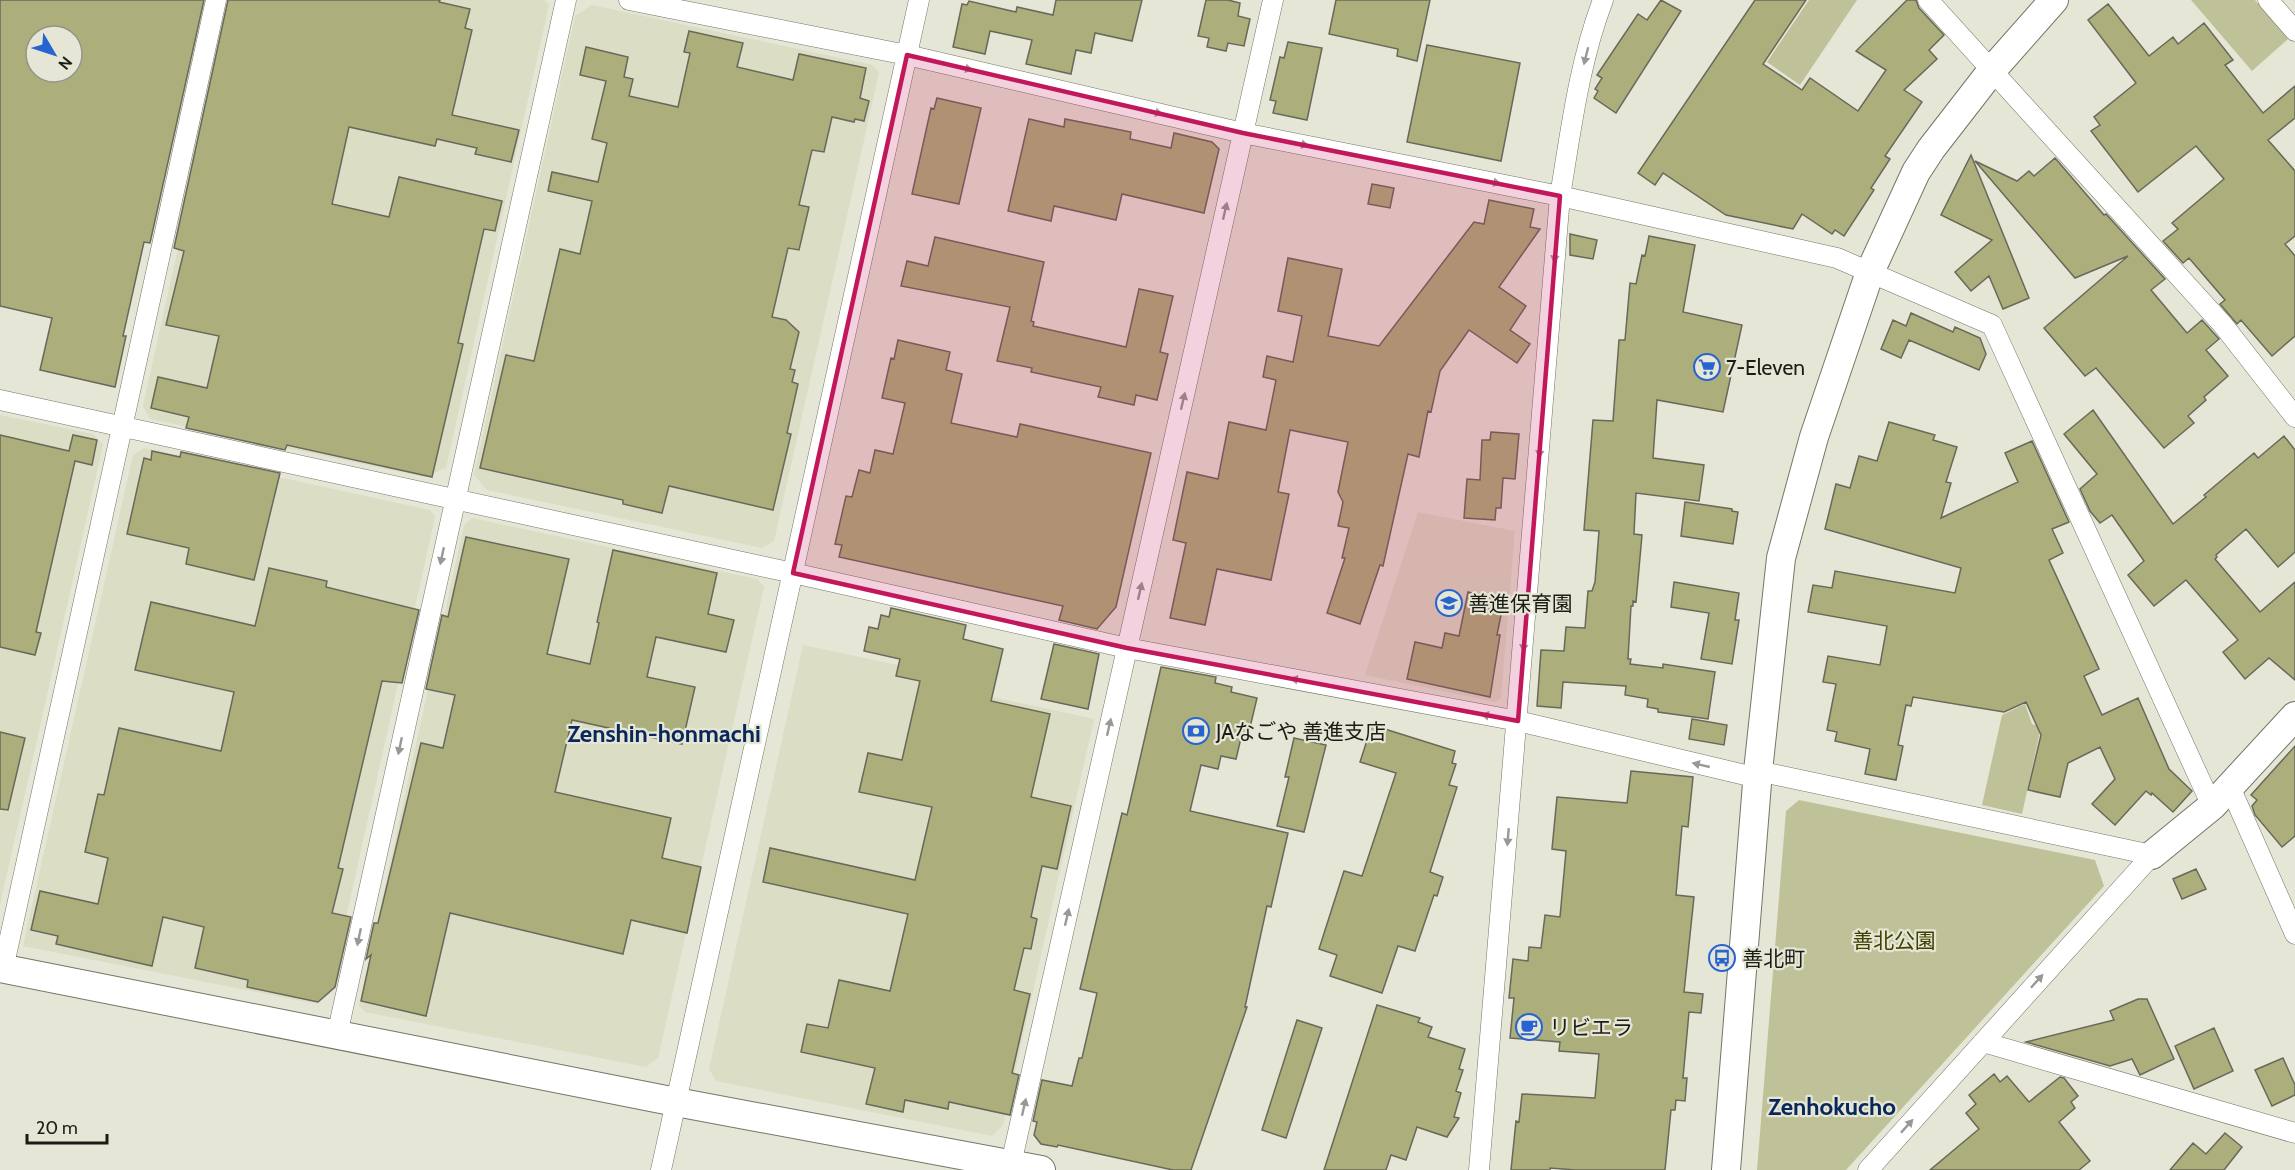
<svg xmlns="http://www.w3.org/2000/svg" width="2295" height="1170" font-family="Cabin,'Noto Sans JP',sans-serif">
<rect width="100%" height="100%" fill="#e5e6d5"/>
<!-- built -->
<path fill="#dbddc4" d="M233 0H545L549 5 446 468 425 477 150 419 143 406Z
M592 5 873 65 879 73 774 541 762 548 487 490 474 475 575 16Z
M0 415 93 434 103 445 0 905Z
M144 448 430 510 435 517 329 994 317 1004 23 946 133 455Z
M1418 512 1515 531 1501 698 1495 702 1365 675Z
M472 518 757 579 764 587 658 1058 646 1067 365 1012 359 1005 464 525Z
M803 645 958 678 956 689 1094 719 1003 1125 992 1136 716 1081 709 1069Z"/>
<!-- green -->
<path fill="#bfc298" d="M1809 0H1857L1800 85 1767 62Z
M2191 0H2255L2288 39 2252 71Z
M2025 704 2032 724 2041 727 2022 814 1982 805 2002 715Z
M1799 800 2095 860 2104 886 1846 1170H1757L1786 811Z"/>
<!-- building -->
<path fill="#acaf7b" stroke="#68695a" stroke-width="1.5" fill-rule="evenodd" d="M0 0H204L150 243 144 242 123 336H126L115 387 40 370 52 318 0 306ZM36 36H72V72H36Z
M228 0H440L439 2 470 9 465 28 472 30 452 115 519 130 511 162 475 154 477 148 437 139 435 146 349 127 332 204 389 217 399 177 502 201 495 231 484 229 458 343 463 344 432 477 287 445 285 450 186 428 189 417 151 408 158 377 207 388 219 336 166 325 184 251 174 248Z
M1056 0H1142L1132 41 1095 33 1091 53 1076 50 1071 74 1026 64 1032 40 990 31 985 54 953 47 962 4 967 5 969 1 1016 12 1017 7 1053 15Z
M1206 0H1228L1240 3 1238 16 1250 19 1244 46 1228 43 1226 51 1207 47 1209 38 1198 36Z
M1336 0H1430L1417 61 1397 56 1398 49 1329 34Z
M1661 0 1681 11 1616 113 1594 98 1598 91 1595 89 1602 78 1597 75 1638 14 1647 20Z
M1755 0H1806L1763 64 1802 90 1810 78 1858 111 1886 70 1856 51 1907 0H1916L1919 8 1944 35 1929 50 1937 59 1904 90 1922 102 1885 156 1890 159 1871 188 1874 190 1844 236 1835 230 1832 234 1802 214 1793 229 1726 215 1663 173 1655 185 1638 173Z
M2108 4 2149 56 2173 37 2178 44 2204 23 2233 60 2225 65 2263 113 2295 86V118L2268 140 2295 171V236L2285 244 2295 256V336L2272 356 2241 320 2237 324 2220 304 2225 300 2189 258 2183 263 2163 241 2178 229 2172 223 2224 179 2196 146 2138 192 2091 131 2100 125 2094 117 2136 83 2088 20Z
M689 31 743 43 737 67 793 80 799 54 866 68 860 98 869 101 864 121 855 119 854 122 832 117 824 152 812 150 799 205 809 207 799 250 788 248 772 317 786 320 799 332 790 369 795 370 792 382 798 384 787 433 791 434 773 510 669 486 662 513 623 504V500L480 468 506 355 534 361 560 249 580 254 592 201 548 191 552 172 598 182 607 143 592 139 606 81 580 75 586 47 628 57 624 77 633 79 629 96 678 107 690 53 684 52Z
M1288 42 1322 48 1307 120 1273 113 1276 101 1270 100 1280 57 1284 58Z
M1427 45 1520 63 1501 161 1407 142Z
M937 98 981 108 959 204 912 194 931 108 934 109Z
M1029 119 1064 127 1065 119 1131 132 1130 139 1171 148 1174 133 1212 142 1219 149 1204 213 1122 194 1116 220 1054 206 1051 221 1008 211Z
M1971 155 2029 298 2003 309 1989 276 1971 291 1955 272 1992 240 1941 215Z
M2055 158 2104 215 2106 214 2165 279 2151 290 2187 333 2202 320 2219 339 2206 350 2228 376 2204 397 2206 400 2188 416 2194 423 2164 448 2096 368 2085 376 2044 328 2128 256 2075 278 1975 161 2017 181 2029 171 2034 176Z
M1372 184 1394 188 1390 208 1368 204Z
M1489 200 1534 209 1530 227 1540 229 1499 287 1526 306 1510 330 1530 344 1517 363 1469 330 1440 371 1431 412 1428 411 1419 457 1408 454 1383 566 1380 565 1360 624 1327 613 1345 558H1342L1349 528 1338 526 1343 502 1338 492 1348 442 1290 430 1278 492 1289 494 1271 580 1217 569 1205 625 1170 618 1186 543 1173 540 1187 472 1218 479 1229 422 1266 430 1276 380 1263 377 1267 356 1293 362 1302 316 1278 311 1288 258 1342 269 1328 336 1379 346 1474 222 1484 224Z
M1570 234 1597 240 1593 259 1570 255Z
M1649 236 1695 245 1683 312 1742 325 1723 412 1657 400 1653 458 1704 465 1699 501 1636 493 1634 534 1642 535 1636 602 1633 601V606H1631L1628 659H1631L1630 664 1663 668V664L1715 672 1708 719 1658 712V709L1647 707 1648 699 1625 695 1626 686 1563 682 1561 708 1537 706 1541 650 1564 651 1566 627 1585 628 1588 591H1592L1595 582 1599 531 1584 530 1593 420 1613 421 1619 340H1625L1630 283 1636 284 1642 255 1645 256Z
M935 237 1044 262 1031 321 1034 322 1033 326 1126 347 1139 289 1173 296 1160 352 1168 354 1157 400 1136 395 1134 405 1098 397 1101 387 1031 372 1032 368 997 361 1010 307 901 286 907 261 928 266Z
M1911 313 1953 332 1955 327 1980 338 1986 354 1979 370 1909 340 1901 358 1881 349 1893 320 1906 326Z
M898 340 950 352 946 370 962 374 951 423 1017 437 1020 424 1151 453 1116 607 1097 629 1059 620 1063 606 839 557 842 545 835 544 846 496 852 497 859 470 870 473 875 450 893 454 905 403 882 398 891 358 894 359Z
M2093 410 2173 524 2206 497 2204 495 2254 453 2258 458 2284 436 2295 450V552L2278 567 2246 529 2216 555 2217 557 2215 559 2260 612 2295 582V680L2269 658 2245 679 2223 652 2238 640 2186 580 2154 606 2128 575 2144 561 2112 515 2100 523 2090 511 2080 489 2097 474 2064 434Z
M1889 422 1935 435 1933 440 1957 447 1946 482 1951 483 1941 518 2018 482 2005 453 2032 441 2069 522 2052 529 2063 553 2049 560 2099 669 2084 676 2102 715 2138 698 2169 769 2192 791 2173 812 2152 793 2151 795 2146 791 2115 825 2092 804 2115 779 2100 747 2068 763 2060 797 2028 790 2041 735 2026 702 2004 712 1913 697 1911 706 1906 705 1898 745 1903 746 1896 780 1865 774 1870 749 1835 741 1837 732 1827 730 1836 684 1823 682 1828 656 1880 665 1887 626 1808 612 1813 585 1832 588 1835 571 1955 593 1961 568 1825 529 1836 484 1850 488 1859 456 1877 461Z
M1491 432 1519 434 1515 479 1503 478 1501 508H1496L1495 520 1464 518 1467 479 1480 480 1482 440H1490Z
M0 435 69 451 73 435 97 440 92 465 75 461 36 632 41 633 35 655 0 647Z
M152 451 180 457 181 452 280 473 254 580 186 564 189 548 127 534 144 458 151 460Z
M1685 502 1732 509V511L1738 512 1733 544 1681 536Z
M466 537 569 559 547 654 590 664 599 623 597 622 613 550 717 573 708 614 734 620 726 652 656 637 647 677 695 687 682 744 572 720 555 792 671 818 662 858 701 867 687 933 631 920 623 954 450 913 426 1016 361 1001 371 955 366 959 374 923H378L421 743 443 748 455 695 426 689 442 615 448 617Z
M269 568 327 581 326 587 419 610 402 683 382 681 338 868 343 869 332 913 351 917 335 987 318 1002 247 987 248 980 195 968 204 927 163 917 152 966 56 944 58 936 31 930 40 891 98 904 108 858 85 852 98 794 104 795 119 728 221 751 234 692 135 670 151 602 255 626Z
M1674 582 1739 593 1735 620H1739L1732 664 1701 659 1709 613 1671 607Z
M1468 592 1504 600 1497 635H1500L1490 697 1407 679 1415 642 1442 648 1445 633 1459 636Z
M891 608 966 625 963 639 1003 649 991 701 1050 714 1031 797 1071 806 1057 869 1042 866 1031 917 1037 919 1031 949 1024 948 1014 990 1030 994 1012 1073 1019 1075 1010 1115 949 1102 948 1109 905 1100 903 1112 866 1104 875 1068 801 1052 807 1024 828 1028 839 980 890 991 908 914 763 882 770 848 915 880 932 807 859 792 868 753 902 760 920 681 896 676 900 659 864 651 869 627 878 629 881 615 889 617Z
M1054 644 1099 654 1088 709 1041 699Z
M1161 667 1216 677 1215 683 1232 687 1231 692 1257 698 1247 740 1241 738 1236 759 1221 756 1218 769 1201 765 1190 811 1288 833 1271 907 1267 906 1245 1007H1247L1191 1170H1173L1058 1145 1057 1147 1041 1144 1034 1135 1037 1122 1033 1121 1042 1080 1072 1086 1079 1058H1082L1097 993 1080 989 1122 813 1127 815 1131 798Z
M1692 719 1727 725 1724 745 1689 739Z
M1372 725 1455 751 1452 763 1456 764 1449 785 1457 787 1430 872 1443 877 1437 896 1434 895 1415 951 1398 946 1382 993 1330 976 1337 955 1319 949 1344 871 1362 876 1396 773 1360 762Z
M0 732 25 738 8 810 0 809Z
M1294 738 1326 745 1304 832 1277 826 1289 777H1285Z
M2295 746V836L2282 847 2255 815 2252 806 2257 800 2251 795Z
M1631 771 1693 777 1688 827 1682 826 1676 895 1694 897 1684 992 1703 994 1701 1013 1689 1012 1683 1078H1687L1685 1101 1676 1100 1675 1110H1671L1665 1170H1576L1550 1168V1170H1511L1516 1121 1519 1122 1522 1094 1595 1098 1599 1054 1559 1051 1560 1042 1510 1038 1514 998H1509L1513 959 1528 961 1529 947 1541 948 1545 915 1560 917 1566 851 1552 849 1557 797 1627 803Z
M2196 869 2206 889 2182 899 2173 879Z
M2138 999H2147L2174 1059 2140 1075 2132 1059 2110 1066 2026 1042 2114 1020 2110 1011Z
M1377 1005 1420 1018 1418 1022 1432 1027 1428 1037 1465 1049 1459 1069 1463 1070 1456 1091 1461 1093 1454 1117 1459 1118 1447 1137 1417 1127 1406 1160 1391 1155 1386 1170H1324Z
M1297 1020 1322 1028 1286 1138 1262 1130Z
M2214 1028 2233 1071 2194 1089 2175 1046Z
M2283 1058 2295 1085V1095L2272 1106 2255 1070Z
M1994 1074 2000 1082 2007 1076 2029 1102 2060 1077 2064 1078 2078 1096 2071 1102 2075 1108 2059 1122 2090 1161 2079 1170H1930L1979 1129 1966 1113 1976 1104 1969 1095Z
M2225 1133 2242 1147 2224 1170H2170L2193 1143 2206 1154Z"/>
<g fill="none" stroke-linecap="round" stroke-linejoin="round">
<defs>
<path id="street" d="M629 0 907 55 1243 133 1560 196 1837 258 1992 325 2212 806
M1928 0 2223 325 2295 417
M2268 0 2295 31
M0 400 793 573 1127 648 1518 721 1758 778
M1758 771 2152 855 1868 1170
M2230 787 2295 934
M3 969 216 0
M337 1035 566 0
M1983 1042 2295 1133
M1011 1164 1273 0
M661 1170 919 0
M1479 1170 1560 196C1571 130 1579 63 1603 0"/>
<path id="secondary" d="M2152 855 2212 806 2295 716
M0 968 676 1102 1041 1170
M1726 1170 1758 771 1781 558 1814 437 1870 272 1916 172 1931 149 1993 69 2054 0"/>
</defs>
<!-- street casing -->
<use href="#street" stroke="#747666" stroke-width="21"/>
<!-- secondary casing -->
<use href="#secondary" stroke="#747666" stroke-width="30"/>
<!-- street -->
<use href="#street" stroke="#fff" stroke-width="20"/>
<!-- secondary -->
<use href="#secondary" stroke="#fff" stroke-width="28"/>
</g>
<!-- one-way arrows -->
<defs><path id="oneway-solid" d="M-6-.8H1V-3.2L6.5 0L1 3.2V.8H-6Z" transform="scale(1.5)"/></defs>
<g fill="#989996">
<use href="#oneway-solid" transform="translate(1586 56) rotate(104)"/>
<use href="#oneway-solid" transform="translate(964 68) rotate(13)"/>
<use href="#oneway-solid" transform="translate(1154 112) rotate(13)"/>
<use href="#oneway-solid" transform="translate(1300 144) rotate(11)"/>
<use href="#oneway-solid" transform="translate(1492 182) rotate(11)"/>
<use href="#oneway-solid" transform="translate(1225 211) rotate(-77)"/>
<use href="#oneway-solid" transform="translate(1555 254) rotate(95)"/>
<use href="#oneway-solid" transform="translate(1183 401) rotate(-77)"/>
<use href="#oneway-solid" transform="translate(1540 449) rotate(95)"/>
<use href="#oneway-solid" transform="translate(442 556) rotate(102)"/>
<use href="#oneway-solid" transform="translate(1140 591) rotate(-77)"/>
<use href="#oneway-solid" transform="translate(1524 643) rotate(95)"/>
<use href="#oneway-solid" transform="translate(1299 680) rotate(-169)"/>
<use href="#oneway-solid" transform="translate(1490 716) rotate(-169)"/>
<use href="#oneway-solid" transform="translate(1109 727) rotate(-77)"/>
<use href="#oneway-solid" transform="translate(400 746) rotate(102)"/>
<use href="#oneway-solid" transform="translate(1701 765) rotate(-167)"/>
<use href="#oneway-solid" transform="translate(1508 837) rotate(95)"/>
<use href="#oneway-solid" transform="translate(1067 917) rotate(-77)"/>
<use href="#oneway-solid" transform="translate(359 937) rotate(102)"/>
<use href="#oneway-solid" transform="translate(2037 981) rotate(-48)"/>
<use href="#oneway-solid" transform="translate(1024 1107) rotate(-77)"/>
<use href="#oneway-solid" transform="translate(1907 1126) rotate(-48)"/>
</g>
<!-- marked area -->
<path fill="#c2185b" fill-opacity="0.2" stroke="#c2185b" stroke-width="4.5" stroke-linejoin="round" d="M907 55 1243 133 1560 196 1518 721 1127 648 793 573Z"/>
<!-- icons -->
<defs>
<symbol id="supermarket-ring" viewBox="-11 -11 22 22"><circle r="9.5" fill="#e5e6d5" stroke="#2764d1" stroke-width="1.5"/><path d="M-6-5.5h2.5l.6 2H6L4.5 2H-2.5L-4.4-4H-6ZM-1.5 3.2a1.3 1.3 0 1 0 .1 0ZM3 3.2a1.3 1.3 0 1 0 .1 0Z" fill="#2764d1"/></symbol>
<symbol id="school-ring" viewBox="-11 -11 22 22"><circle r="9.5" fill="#e5e6d5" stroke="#2764d1" stroke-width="1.5"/><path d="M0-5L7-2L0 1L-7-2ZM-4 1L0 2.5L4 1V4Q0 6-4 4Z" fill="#2764d1"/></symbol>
<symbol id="bank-ring" viewBox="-11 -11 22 22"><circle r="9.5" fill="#e5e6d5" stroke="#2764d1" stroke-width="1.5"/><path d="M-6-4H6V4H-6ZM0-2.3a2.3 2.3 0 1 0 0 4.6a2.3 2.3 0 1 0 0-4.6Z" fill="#2764d1"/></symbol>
<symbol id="bus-ring" viewBox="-11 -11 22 22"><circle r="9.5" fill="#e5e6d5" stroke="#2764d1" stroke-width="1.5"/><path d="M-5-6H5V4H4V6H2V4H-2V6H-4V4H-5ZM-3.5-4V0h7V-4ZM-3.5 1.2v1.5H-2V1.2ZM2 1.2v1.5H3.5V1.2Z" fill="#2764d1"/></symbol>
<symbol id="cafe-ring" viewBox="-11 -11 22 22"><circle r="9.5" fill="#e5e6d5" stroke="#2764d1" stroke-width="1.5"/><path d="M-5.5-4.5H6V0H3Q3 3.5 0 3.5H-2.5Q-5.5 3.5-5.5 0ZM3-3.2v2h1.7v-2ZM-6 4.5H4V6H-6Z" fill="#2764d1"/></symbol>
</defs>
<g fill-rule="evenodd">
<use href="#supermarket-ring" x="1692" y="352" width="30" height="30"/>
<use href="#school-ring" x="1434" y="588" width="30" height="30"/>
<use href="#bank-ring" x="1181" y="716" width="30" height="30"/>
<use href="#bus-ring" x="1707" y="943" width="30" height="30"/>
<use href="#cafe-ring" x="1514" y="1012" width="30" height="30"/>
</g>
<g text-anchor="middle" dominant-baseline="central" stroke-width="4.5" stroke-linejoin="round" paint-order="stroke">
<!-- poi labels -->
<g font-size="21" fill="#1b1c15" stroke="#e5e6d5" text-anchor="start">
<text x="1726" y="367">7-Eleven</text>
<text x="1468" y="603">善進保育園</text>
<text x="1216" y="731">JAなごや 善進支店</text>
<text x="1742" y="958">善北町</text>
<text x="1549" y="1027">リビエラ</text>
</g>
<!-- park labels -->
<g font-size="21" fill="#414200" stroke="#e5e6d5">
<text x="1894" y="940">善北公園</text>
</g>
<!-- quarter labels -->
<g font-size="24" font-weight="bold" fill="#09275b" stroke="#e5e6d5">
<text x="664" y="733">Zenshin-honmachi</text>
<text x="1832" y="1106">Zenhokucho</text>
</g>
</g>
<!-- north arrow -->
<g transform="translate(54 54) rotate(129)"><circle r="28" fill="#e5e6d5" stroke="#949588" stroke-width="1.5"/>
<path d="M0-4.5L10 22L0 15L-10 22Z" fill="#2764d1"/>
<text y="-9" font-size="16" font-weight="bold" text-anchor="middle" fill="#1b1c15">N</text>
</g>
<!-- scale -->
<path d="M27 1134v9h80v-9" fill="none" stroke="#1b1c15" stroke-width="3"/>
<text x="36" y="1134" font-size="18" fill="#1b1c15" stroke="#e5e6d5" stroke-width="4.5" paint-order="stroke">20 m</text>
</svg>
